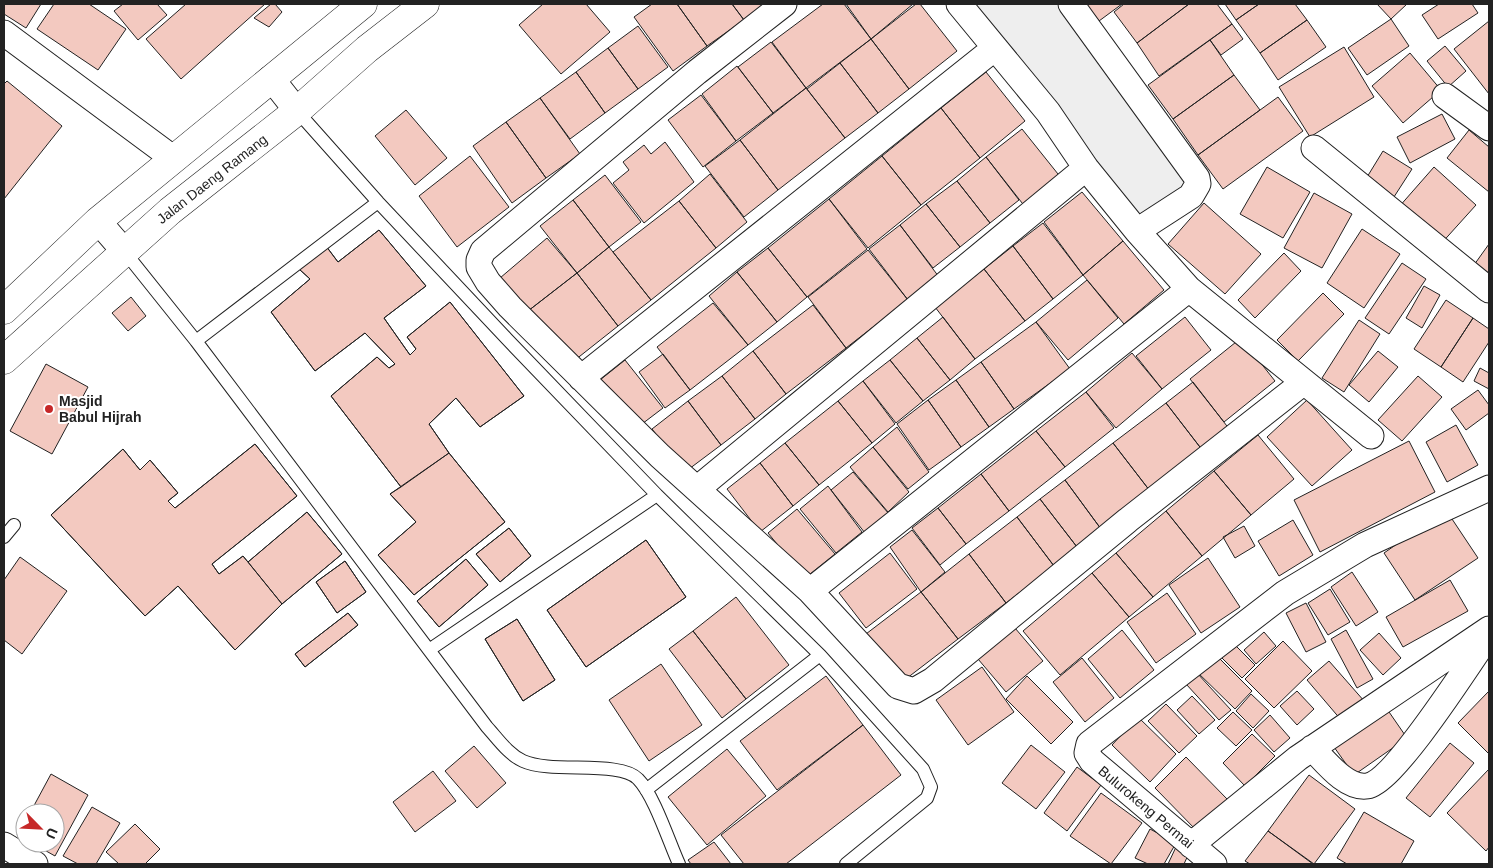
<svg xmlns="http://www.w3.org/2000/svg" width="1493" height="868" font-family="Helvetica,sans-serif">
<rect width="100%" height="100%" fill="#fff"/>
<!-- green -->
<path fill="#eee" stroke="#6f6f6f" d="M970 4H1061L1189 185 1138 223Z"/>
<!-- building -->
<path fill="#f3c9c0" stroke="#222" d="M4 4H41L26 28 4 14Z
M54 4H89L126 29 98 70 37 29Z
M123 4H157L167 15 138 40 114 11Z
M186 4H265L181 79 146 39Z
M271 4H275L282 12 269 27 254 18Z
M543 4H586L610 32 561 74 519 25Z
M652 4H677L707 46 673 71 634 17Z
M677 4H732L744 20 707 46Z
M732 4H767L744 20Z
M823 4H844L871 39 806 88 772 42Z
M846 4H913L871 39Z
M916 4H920L957 51 909 89 871 39Z
M1086 4H1122L1099 21Z
M1124 4H1189L1137 43 1114 12Z
M1189 4H1217L1232 24 1159 76 1137 43Z
M1225 4H1259L1236 20Z
M1259 4H1295L1307 20 1260 53 1236 20Z
M1377 4H1407L1391 19Z
M1439 4H1472L1478 13 1438 39 1422 15Z
M1391 19 1409 46 1367 75 1348 48Z
M1307 20 1326 47 1278 80 1260 53Z
M1489 21V94L1454 49Z
M1232 24 1243 39 1221 55 1210 40Z
M638 26 668 67 638 89 608 48Z
M871 39 909 89 878 113 840 63Z
M1210 40 1234 75 1173 119 1148 85Z
M771 42 806 88 773 113 738 67Z
M1445 46 1466 71 1448 87 1427 61Z
M1344 47 1374 97 1310 137 1279 87Z
M608 48 638 89 605 113 576 72Z
M1410 53 1441 90 1403 123 1372 86Z
M840 63 878 113 845 138 807 89Z
M737 66 773 113 736 141 702 94Z
M576 72 605 113 570 139 540 98Z
M986 72 1025 121 980 158 941 108Z
M1234 75 1260 110 1198 155 1173 119Z
M7 81 62 126 4 199V84Z
M806 88 845 138 778 190 740 140Z
M701 95 736 141 703 167 668 120Z
M1278 97 1303 131 1223 189 1198 155Z
M540 98 580 154 546 178 506 122Z
M941 108 980 158 921 205 882 156Z
M406 110 447 158 415 185 375 136Z
M1442 114 1455 139 1410 163 1397 137Z
M506 122 546 178 512 203 473 146Z
M1022 129 1062 179 1026 208 986 157Z
M1469 130 1489 147V192L1447 158Z
M740 140 778 190 744 217 705 166Z
M665 142 694 182 644 223 613 183 629 170 623 162 644 145 651 154Z
M1383 151 1412 169 1392 200 1364 182Z
M470 156 509 207 457 247 419 196Z
M882 156 921 205 868 248 829 199Z
M986 157 1019 200 990 223 957 181Z
M1267 167 1310 192 1283 238 1240 214Z
M1434 167 1476 205 1439 246 1398 208Z
M710 174 747 222 716 248 679 201Z
M605 175 641 222 609 247 573 200Z
M957 181 990 223 960 247 926 204Z
M1082 192 1123 241 1083 275 1044 222Z
M1314 193 1352 214 1322 268 1284 248Z
M829 199 867 249 807 297 768 248Z
M573 200 609 247 577 273 540 226Z
M679 201 716 248 651 300 613 252Z
M1204 203 1261 254 1225 294 1168 244Z
M926 204 960 247 933 268 900 225Z
M1043 223 1083 275 1053 299 1013 246Z
M900 225 939 277 908 300 869 249Z
M1362 229 1400 254 1364 308 1327 283Z
M379 230 426 286 384 318 410 355 416 349 407 337 450 302 524 396 480 427 456 398 429 424 449 453 505 522 414 595 378 555 416 522 390 494 401 487 331 396 377 357 389 368 395 364 365 333 315 371 271 312 310 279 299 269 326 246 338 262Z
M379 230 426 286 384 318 410 355 416 349 407 337 450 302 524 396 480 427 456 398 429 424 449 453 401 487 331 396 377 357 389 368 395 364 365 333 315 371 271 312 310 279 299 269 326 246 338 262Z
M547 238 577 273 528 311 500 278Z
M1123 241 1164 290 1124 324 1083 275Z
M1489 244V276L1474 265Z
M1013 246 1053 299 1025 321 984 269Z
M609 247 651 300 618 326 577 273Z
M768 248 807 297 777 322 737 272Z
M868 250 908 300 846 348 808 297Z
M1284 253 1301 271 1255 318 1238 300Z
M1402 263 1426 279 1389 334 1365 318Z
M984 269 1025 321 975 359 935 307Z
M737 272 777 322 748 345 709 296Z
M577 273 618 326 570 364 528 311Z
M1087 280 1118 318 1068 360 1036 322Z
M1424 286 1440 295 1422 328 1406 318Z
M1323 293 1344 314 1298 361 1277 340Z
M131 297 146 316 128 331 112 313Z
M1446 300 1473 318 1441 367 1414 349Z
M713 303 748 345 690 390 657 347Z
M813 305 846 348 786 394 753 351Z
M943 317 975 359 950 380 917 338Z
M1185 317 1211 350 1162 389 1136 356Z
M1473 318 1489 329V342L1463 382 1441 367Z
M1359 320 1380 334 1344 392 1322 378Z
M1036 322 1070 369 1014 409 981 362Z
M917 338 950 380 923 401 890 360Z
M1241 338 1275 381 1224 422 1190 379Z
M753 351 786 394 755 419 722 376Z
M1378 351 1398 367 1369 402 1349 385Z
M1132 353 1162 389 1116 428 1086 392Z
M663 354 690 390 665 408 639 372Z
M625 360 663 408 638 427 600 380Z
M890 360 923 401 896 423 863 381Z
M981 362 1014 409 989 427 956 380Z
M46 364 88 387 52 454 10 431Z
M1480 368 1489 373V389L1474 381Z
M722 376 755 419 721 445 688 401Z
M1418 376 1442 397 1402 441 1378 420Z
M956 380 989 427 961 447 928 400Z
M863 381 895 424 872 443 838 401Z
M1193 382 1230 430 1203 451 1166 403Z
M1478 390 1489 405V413L1466 430 1451 409Z
M1086 392 1114 428 1065 467 1036 431Z
M928 400 961 447 929 470 897 424Z
M1307 400 1352 450 1312 486 1267 437Z
M688 401 721 445 685 472 652 429Z
M838 401 872 443 819 485 785 443Z
M1166 403 1203 451 1150 491 1113 443Z
M1456 425 1478 465 1447 482 1426 442Z
M897 427 929 472 908 489 873 447Z
M1036 431 1065 467 1009 511 981 474Z
M1258 435 1294 479 1251 515 1214 471Z
M1409 441 1435 492 1320 552 1294 500Z
M785 443 819 485 793 506 760 463Z
M1113 443 1150 491 1101 529 1065 480Z
M255 444 297 496 212 564 219 574 243 556 248 562 307 512 342 554 282 604 235 650 178 586 145 616 51 515 123 449 140 470 150 460 178 493 168 501 175 508Z
M255 444 297 496 212 564 219 574 243 556 282 604 235 650 178 586 145 616 51 515 123 449 140 470 150 460 178 493 168 501 175 508Z
M873 447 909 492 888 512 850 467Z
M449 453 505 522 414 595 378 555 416 522 390 494Z
M760 463 793 506 760 532 727 489Z
M1214 471 1251 515 1202 556 1166 511Z
M853 472 889 514 865 533 831 490Z
M981 474 1009 511 966 544 938 508Z
M1065 480 1101 529 1077 547 1040 499Z
M828 486 862 532 836 553 800 509Z
M1040 499 1077 547 1054 566 1017 517Z
M938 508 966 544 940 565 912 528Z
M797 509 835 554 805 578 768 533Z
M1446 510 1478 558 1415 600 1384 553Z
M1166 511 1202 556 1153 597 1116 553Z
M307 512 342 554 282 604 248 562Z
M1017 517 1054 566 1006 603 969 554Z
M1293 520 1313 555 1279 576 1258 541Z
M1244 526 1255 546 1235 558 1223 537Z
M509 528 531 556 500 582 476 554Z
M509 528 531 556 500 582 476 554Z
M912 530 945 572 921 592 890 547Z
M646 540 686 597 586 667 547 610Z
M646 540 686 597 586 667 547 610Z
M890 553 917 589 866 628 839 593Z
M1116 553 1153 597 1129 617 1092 573Z
M969 554 1006 603 958 639 921 592Z
M20 557 67 591 22 654 4 640V580Z
M1208 558 1240 607 1201 633 1169 585Z
M466 559 488 585 439 627 417 601Z
M466 559 488 585 439 627 417 601Z
M345 561 366 592 337 613 316 582Z
M345 561 366 592 337 613 316 582Z
M1352 572 1378 612 1356 626 1331 587Z
M1092 573 1129 617 1060 675 1023 631Z
M1450 580 1468 611 1403 647 1386 617Z
M1330 589 1350 622 1328 635 1308 603Z
M921 592 958 639 898 685 862 637Z
M1167 593 1196 634 1156 663 1127 622Z
M736 597 789 665 746 699 693 631Z
M1306 603 1326 642 1306 652 1286 613Z
M348 613 358 625 305 667 295 654Z
M348 613 358 625 305 667 295 654Z
M517 619 555 680 523 701 485 639Z
M517 619 555 680 523 701 485 639Z
M1015 628 1043 661 1006 692 978 659Z
M1122 630 1154 670 1120 698 1088 659Z
M1346 630 1373 679 1357 688 1331 639Z
M693 631 746 699 722 718 669 649Z
M1264 632 1276 646 1256 664 1244 650Z
M1379 633 1401 658 1383 675 1360 650Z
M1283 641 1312 671 1274 708 1245 679Z
M1232 642 1255 665 1242 678 1219 655Z
M1212 651 1252 691 1235 709 1194 669Z
M1082 658 1114 698 1085 722 1053 682Z
M1329 661 1365 702 1342 721 1307 680Z
M661 664 702 725 649 761 609 700Z
M982 667 1014 712 968 745 936 700Z
M1197 673 1231 710 1219 720 1186 684Z
M826 676 863 725 777 790 740 741Z
M1027 676 1073 722 1051 744 1006 699Z
M1297 691 1314 709 1297 725 1280 706Z
M1489 691V754L1458 723Z
M1251 694 1269 711 1253 728 1236 711Z
M1192 696 1215 720 1199 734 1177 710Z
M1166 704 1197 736 1179 753 1148 721Z
M1387 709 1407 738 1354 775 1334 747Z
M1233 712 1252 730 1236 746 1217 728Z
M1270 715 1290 738 1274 752 1254 730Z
M1138 717 1176 754 1150 782 1112 745Z
M863 725 901 775 786 864H744L721 835Z
M1252 734 1275 756 1245 786 1223 763Z
M1450 743 1474 763 1430 817 1406 798Z
M1031 745 1065 772 1036 809 1002 783Z
M474 746 506 783 477 808 445 771Z
M727 749 766 796 707 845 668 797Z
M1186 757 1228 800 1197 831 1155 788Z
M1077 767 1101 785 1067 831 1044 813Z
M1489 769V847L1486 851 1447 813Z
M433 771 456 801 415 832 393 802Z
M51 774 88 795 55 856 32 843H55V813H30Z
M1309 775 1355 809 1314 864 1268 831Z
M1101 793 1142 823 1111 864 1070 836Z
M92 807 120 823 96 864H78L63 856Z
M1364 812 1414 841 1401 864H1347L1337 858Z
M25 822V839L17 835Z
M135 824 160 849 145 864H119L106 852Z
M1150 829 1176 843 1164 864H1148L1135 858Z
M1268 831 1313 864H1250L1245 861Z
M714 842 731 864H691L688 860Z
M1176 847 1189 853 1184 864H1168Z"/>
<g fill="none" stroke-linecap="round" stroke-linejoin="round">
<defs>
<path id="service" d="M297 111 378 202 507 339 657 495 820 655 923 769 931 787 927 798 846 864
M124 251 196 341 487 727C498 739 508 754 523 761 551 774 620 760 638 779 654 795 669 842 679 864
M196 341 378 202
M4 537 14 525
M429 650 657 495
M646 790 820 655"/>
<path id="minor" d="M784 4 697 72 483 251 479 260V267L488 282 510 307 660 456 810 591 898 686 914 691 933 680 1128 520 1304 382
M959 4 1048 112 1086 168 1137 231 1189 289 1371 436
M1071 4 1197 178 1198 184 1191 196 1137 231
M4 33 174 159
M271 78 297 111
M1445 96 1489 128
M1314 148 1489 290
M98 221 124 251
M581 378 995 48
M697 489 1086 168
M810 591 1189 289
M1312 748C1325 761 1346 789 1367 786 1394 782 1470 662 1488 636
M4 845 35 864
M1191 845 1298 758 1489 629
M1214 864 1092 761 1087 753 1089 744 1285 593 1365 545 1489 488"/>
<path id="secondary" d="M4 310 98 221 363 4
M4 360 170 211 297 111 367 49 425 4"/>
</defs>
<!-- service casing -->
<use href="#service" stroke="#222" stroke-width="14"/>
<!-- minor casing -->
<use href="#minor" stroke="#222" stroke-width="27"/>
<!-- secondary casing -->
<use href="#secondary" stroke="#222" stroke-width="29"/>
<!-- service -->
<use href="#service" stroke="#fff" stroke-width="12"/>
<!-- minor -->
<use href="#minor" stroke="#fff" stroke-width="25"/>
<!-- secondary -->
<use href="#secondary" stroke="#fff" stroke-width="28"/>
</g>
<!-- markers -->
<circle fill="#c62828" stroke="#fff" stroke-width="2" cx="49" cy="409" r="5"/>
<g text-anchor="middle" dominant-baseline="central" stroke-width="4" stroke-linejoin="round" paint-order="stroke">
<!-- street labels -->
<g font-size="14" fill="#222" stroke="#fff">
<text transform="translate(212 179) rotate(-38)">Jalan Daeng Ramang</text>
<text transform="translate(1146 807) rotate(40)">Bulurokeng Permai</text>
</g>
<!-- poi labels -->
<g font-size="14" font-weight="bold" fill="#222" stroke="#fff" text-anchor="start">
<text x="59" y="401">Masjid<tspan x="59" dy="16">Babul Hijrah</tspan></text>
</g>
</g>
<!-- border -->
<rect width="1493" height="868" fill="none" stroke="#222222" stroke-width="10"/>
<!-- north arrow -->
<g transform="translate(40 828) rotate(114)"><circle r="24" fill="#ffffff" stroke="#a7a7a7"/>
<path d="M0-4L9 19L0 12L-9 19Z" fill="#c62828"/>
<text y="-8" font-size="14" font-weight="bold" text-anchor="middle" fill="#222222">U</text>
</g>
</svg>
